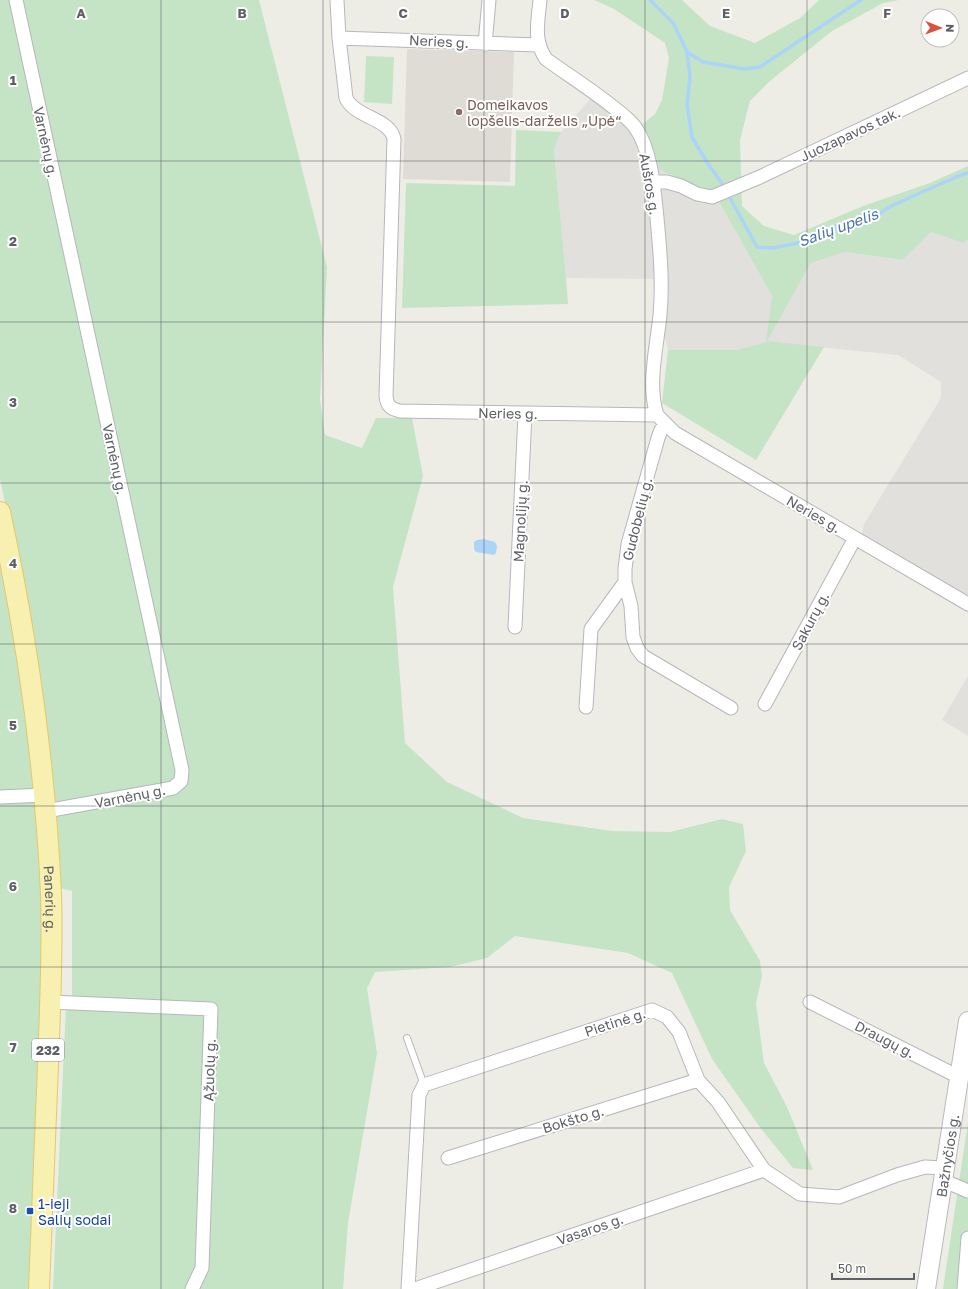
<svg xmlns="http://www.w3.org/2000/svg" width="968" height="1289" font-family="'Golos Text',sans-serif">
<rect width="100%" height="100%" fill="#eeede5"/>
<!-- industrial -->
<path fill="#e2e0dd" d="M600 88 622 105 643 124 653 147 660 170 714 193 772 296 767 340 811 263 845 252 901 260 931 232 963 243 968 240V613L859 548 864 524 941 398V382L898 355 767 342 737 350H668L655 298V279L566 278 554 149 561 132Z
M968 676V736L942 720Z"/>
<!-- education -->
<path fill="#dedcd4" d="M407 49 514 52 510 182 403 179Z"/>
<!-- green -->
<path fill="#c4e4c5" d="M0 0H11L178 769 176 778 171 784 66 803H50L17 560 0 479Z
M21 0H259L327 267 320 400 325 435 362 448 376 418H412L423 476 393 587 405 743 447 782 523 818 612 831 670 832 722 819 743 824 746 851 729 887 730 910 760 961 762 976 756 1003 764 1063 787 1107 813 1170 793 1168 762 1130 712 1059 672 973 628 953 515 936 487 958 450 967 375 972 367 988 377 1053 348 1223 343 1289H196L205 1268 216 1006 72 998V891L60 888 53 816 179 788Z
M594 0H682L710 26 755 43 800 18 819 0H899L883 3 832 31 770 81 750 101 740 140 742 206 764 226 794 235 863 206 930 183 968 166V240L963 243 931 232 902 260 845 252 811 263 767 341 824 347 756 460 662 403 668 350H737L766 342 772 296 714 193 660 170 653 147 643 124 655 114 662 100 669 58 665 43 614 9Z
M366 56 394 57 392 104 364 102Z
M516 130 561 132 554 149 566 278 568 304 402 308 406 183 515 186Z
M0 557 27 700 42 879V956L34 1289H0Z
M66 1006 205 1014 200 1265 189 1289H53Z
M968 1122V1252L962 1289H943Z"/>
<!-- water -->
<path fill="#acd4f8" d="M484 539 495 542 497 546 496 553 494 555 476 552 474 549V542L477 540Z"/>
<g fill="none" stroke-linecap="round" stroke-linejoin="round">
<!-- stream -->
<path stroke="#acd4f8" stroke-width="3.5" d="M650 0 674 24 687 52 690 77 687 105 692 137 706 161 723 185
M687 52 703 62 745 69 760 67 861 0
M730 198 757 247 773 248 807 241 830 228 858 220 873 218 891 206 956 177 968 173"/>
<defs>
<path id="service" d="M407 1038 424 1085"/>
<path id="minor" d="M16 0 182 770 181 781 173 788 46 811
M337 0 339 38 346 98C355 118 390 118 394 139L386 396C387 406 391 409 400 411L657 415 675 433 968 604
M540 0C538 22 533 40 546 59 568 75 592 90 613 107 621 113 629 119 635 127 652 151 654 190 657 218 660 250 663 283 660 315 657 346 647 385 657 415
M339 38 538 45
M485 44 489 0
M653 182H667L681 186 697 194 712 197 760 177 968 78
M665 424 661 430 658 438 628 544 625 569V582L631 606 633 637 637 648 643 656 731 708
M515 627 525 414
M765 704 855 538
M586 707 591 629 625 582
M0 797 44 795
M50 1002 211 1009 202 1268 192 1289
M810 1002 959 1077
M448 1158 698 1080
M942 1180 968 1191
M408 1289 419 1095 424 1085 652 1010 667 1017 679 1032 698 1080 718 1102 764 1170 800 1194 839 1197 897 1175 925 1167 944 1168
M415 1289 764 1170
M964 1289 968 1238"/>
<g id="secondary">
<path id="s1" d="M926 1289 968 1021"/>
</g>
<g id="primary">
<path id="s2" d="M0 512C27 637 45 765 51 893 53 950 50 1008 48 1065 45 1140 42 1214 39 1289"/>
</g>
</defs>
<!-- service casing -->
<use href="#service" stroke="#b6b7bb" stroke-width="8"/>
<!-- minor casing -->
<use href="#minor" stroke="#b6b7bb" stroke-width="15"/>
<!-- secondary casing -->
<use href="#secondary" stroke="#b7b9be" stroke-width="20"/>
<!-- primary casing -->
<use href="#primary" stroke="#e6c867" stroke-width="22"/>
<!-- service -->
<use href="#service" stroke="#fff" stroke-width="6"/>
<!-- minor -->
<use href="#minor" stroke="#fff" stroke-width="13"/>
<!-- secondary -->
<use href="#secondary" stroke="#fff" stroke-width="18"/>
<!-- primary -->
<use href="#primary" stroke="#f8f0b0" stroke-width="20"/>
</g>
<!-- grid -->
<path fill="none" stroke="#5d6065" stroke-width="1" stroke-opacity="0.55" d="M161 0V1289M323 0V1289M484 0V1289M645 0V1289M807 0V1289M0 161H968M0 322H968M0 483H968M0 644H968M0 806H968M0 967H968M0 1128H968"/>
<!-- markers -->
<circle fill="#8d6e63" stroke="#fff" stroke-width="1.5" cx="459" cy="112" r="4"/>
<rect fill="#1a4fb4" stroke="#fff" stroke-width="1.5" x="26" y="1207" width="8" height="8" rx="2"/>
<g text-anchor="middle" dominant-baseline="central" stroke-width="4" stroke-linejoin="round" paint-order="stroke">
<!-- shield labels -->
<rect fill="#fff" stroke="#8e9093" stroke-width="1" x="32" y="1039" width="32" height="22" rx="3"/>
<g font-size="13" font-weight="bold" fill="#5d6065">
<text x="48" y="1050">232</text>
</g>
<!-- street labels -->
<g font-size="14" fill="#5d6065" stroke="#fff">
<text transform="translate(439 41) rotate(3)">Neries g.</text>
<text transform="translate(850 134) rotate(-25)">Juozapavos tak.</text>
<text transform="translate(46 142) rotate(78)">Varnėnų g.</text>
<text transform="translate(650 184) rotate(80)">Aušros g.</text>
<text transform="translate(508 413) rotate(1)">Neries g.</text>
<text transform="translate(115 459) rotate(78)">Varnėnų g.</text>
<text transform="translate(814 514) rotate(30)">Neries g.</text>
<text transform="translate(637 519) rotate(-76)">Gudobelių g.</text>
<text transform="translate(520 521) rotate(-87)">Magnolijų g.</text>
<text transform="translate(810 621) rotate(-62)">Sakurų g.</text>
<text transform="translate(130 796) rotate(-11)">Varnėnų g.</text>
<text stroke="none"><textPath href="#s2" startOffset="391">Panerių g.</textPath></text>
<text transform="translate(615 1022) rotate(-18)">Pietinė g.</text>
<text transform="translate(885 1039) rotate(27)">Draugų g.</text>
<text transform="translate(209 1070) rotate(-88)">Ąžuolų g.</text>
<text transform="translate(573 1119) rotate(-17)">Bokšto g.</text>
<text stroke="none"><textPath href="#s1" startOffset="135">Bažnyčios g.</textPath></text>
<text transform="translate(590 1229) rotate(-19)">Vasaros g.</text>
</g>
<!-- education labels -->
<g font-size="14" fill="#785e54" stroke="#fff" text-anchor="start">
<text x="467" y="104">Domeikavos<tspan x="467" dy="16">lopšelis-darželis „Upė“</tspan></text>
</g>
<!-- transit labels -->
<g font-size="14" fill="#164399" stroke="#fff" text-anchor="start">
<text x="38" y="1203">1-ieji<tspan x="38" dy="16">Salių sodai</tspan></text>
</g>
<!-- water labels -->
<g font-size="15" font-style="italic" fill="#4a74a9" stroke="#fff">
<text transform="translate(838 227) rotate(-20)">Salių upelis</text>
</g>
</g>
<g font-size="13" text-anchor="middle" font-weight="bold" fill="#5d6065" stroke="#fff" stroke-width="4" stroke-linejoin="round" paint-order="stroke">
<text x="81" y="18">A</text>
<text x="242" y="18">B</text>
<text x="403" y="18">C</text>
<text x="565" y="18">D</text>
<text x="726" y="18">E</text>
<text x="887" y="18">F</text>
<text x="13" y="85">1</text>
<text x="13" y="246">2</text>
<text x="13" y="407">3</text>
<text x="13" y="568">4</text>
<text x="13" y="730">5</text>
<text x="13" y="891">6</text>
<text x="13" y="1052">7</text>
<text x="13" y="1213">8</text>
</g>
<!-- north arrow -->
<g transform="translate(940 28) rotate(91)"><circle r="19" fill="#ffffff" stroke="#bebfc1"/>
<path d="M0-3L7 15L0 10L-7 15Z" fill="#db513f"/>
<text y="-6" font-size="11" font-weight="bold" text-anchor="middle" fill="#5d6065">N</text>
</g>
<!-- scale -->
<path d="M832 1273v6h82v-6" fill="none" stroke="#5d6065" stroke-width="2"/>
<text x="838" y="1273" font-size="12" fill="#5d6065" stroke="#ffffff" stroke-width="3" paint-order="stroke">50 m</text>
</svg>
